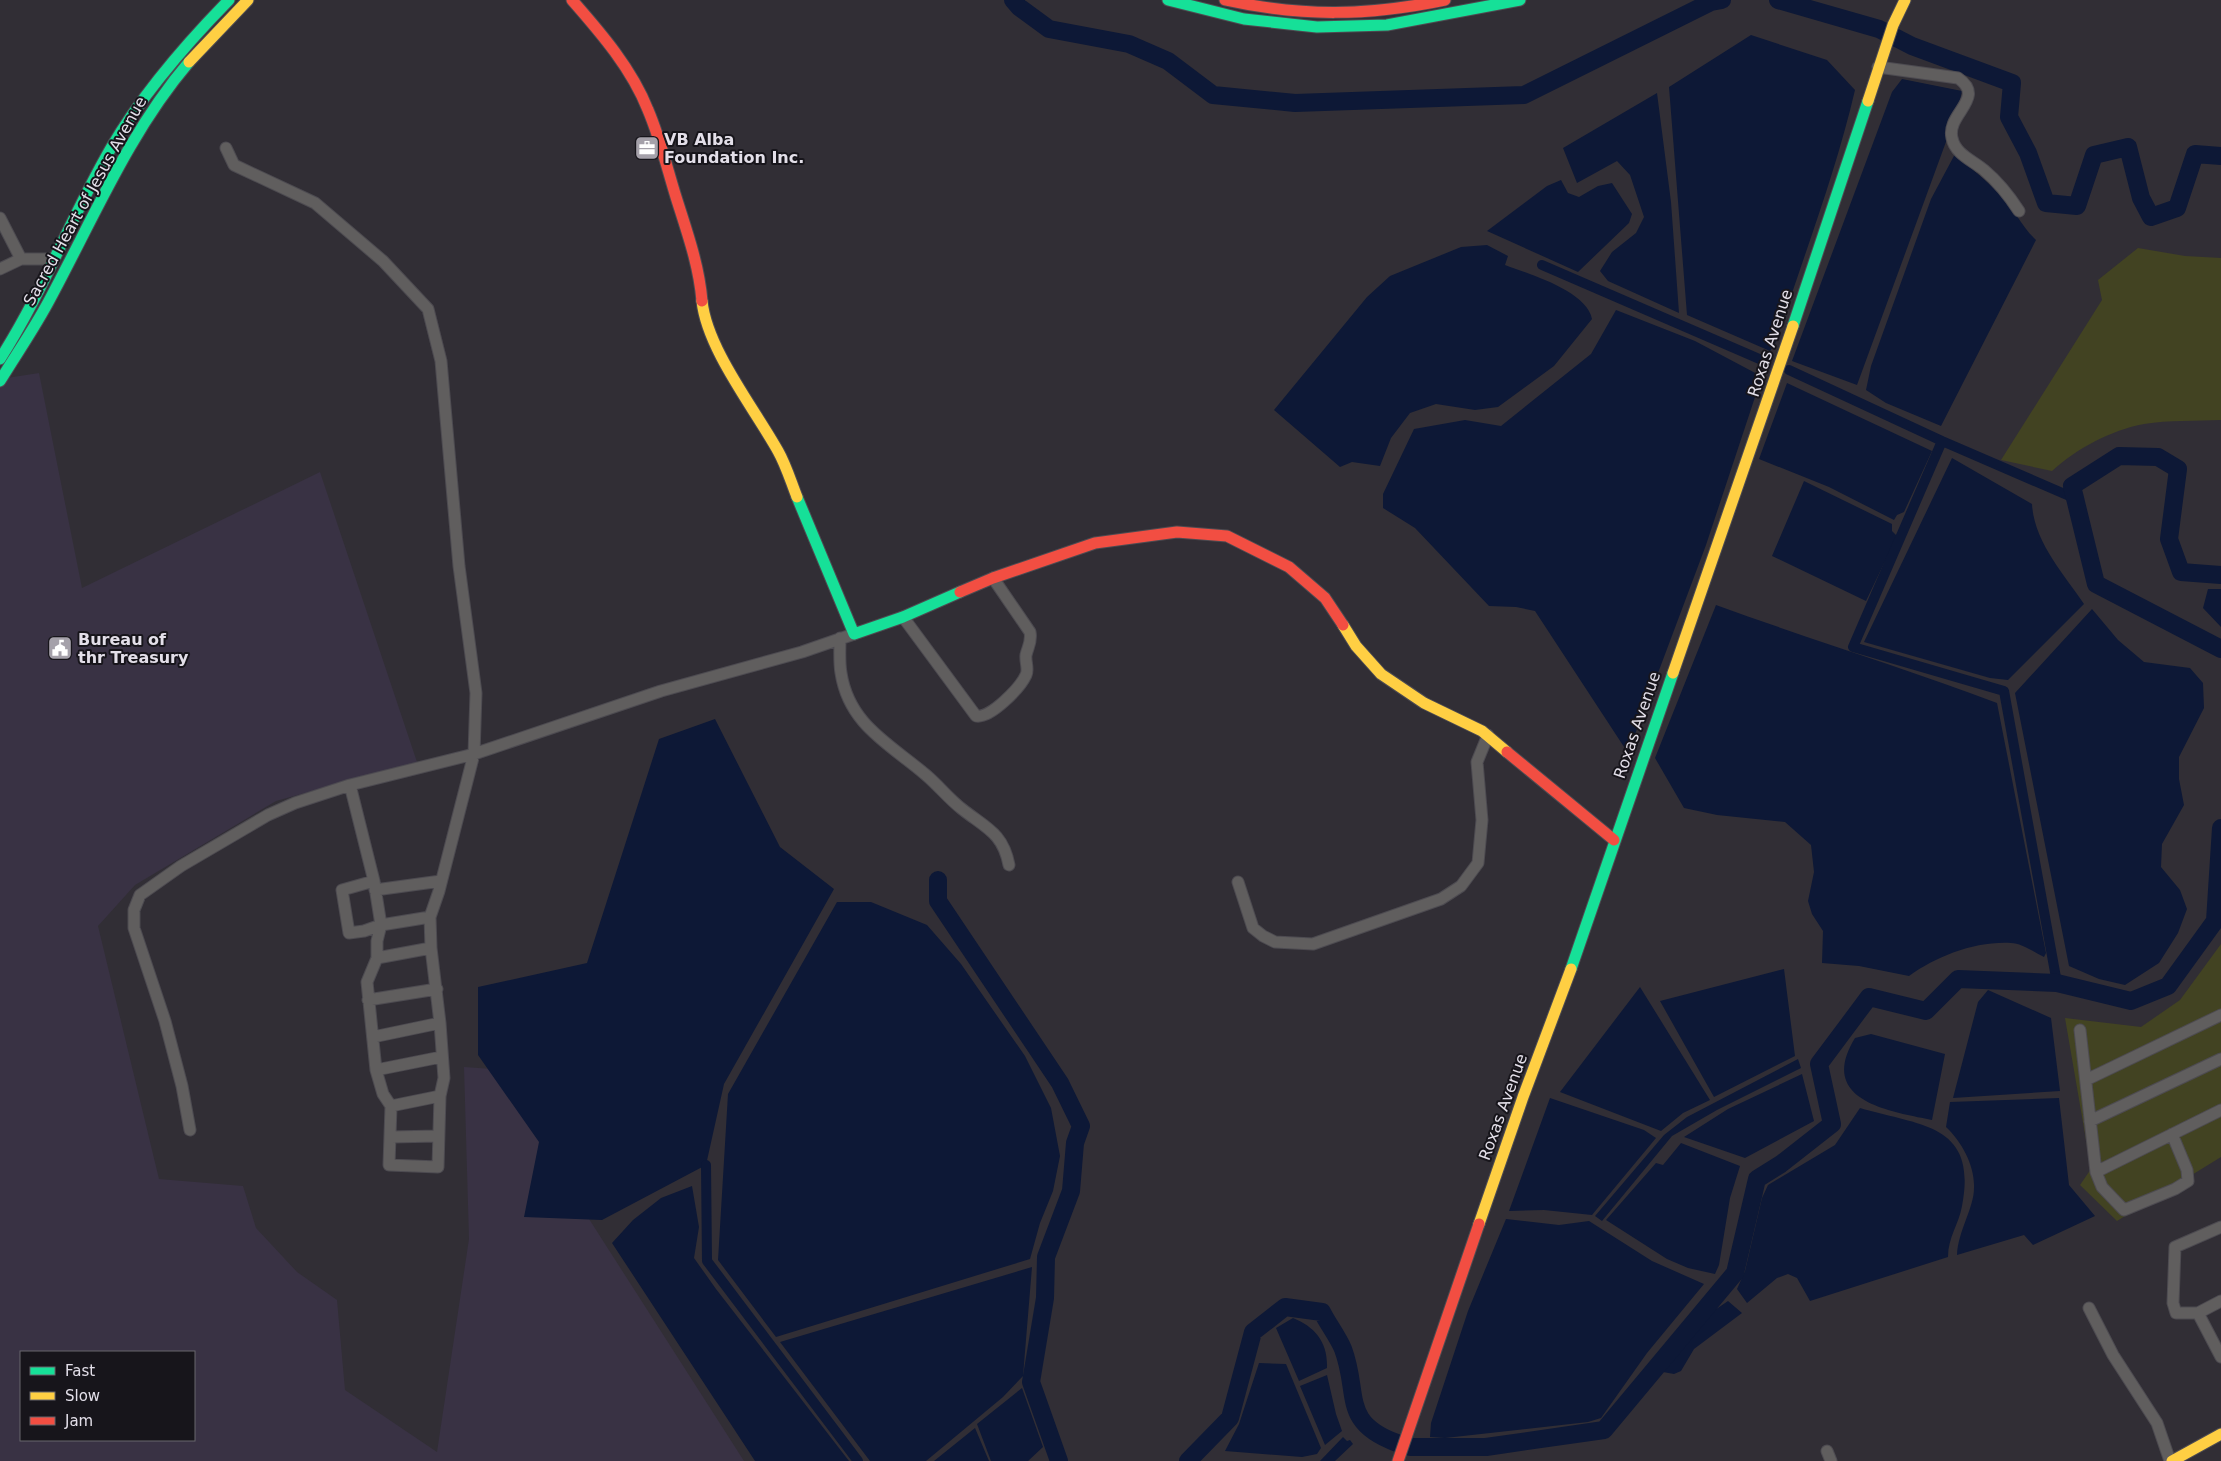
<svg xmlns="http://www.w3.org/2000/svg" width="2221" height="1461" font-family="'DejaVu Sans',sans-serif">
<rect width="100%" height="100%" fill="#312e35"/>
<!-- built -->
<path fill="#393244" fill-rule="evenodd" d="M39 373 82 588 320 472 417 762 276 801 135 885 98 926 159 1179 243 1186 256 1228 297 1272 337 1300 345 1390 437 1452 469 1239 464 1067 493 1069 744 1461H0V379ZM21 1352H194V1440H21Z"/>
<!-- green -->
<path fill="#424322" d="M2138 248 2185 256 2221 258V420C2195 421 2169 420 2144 424 2111 430 2076 449 2052 471L2001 460 2102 300 2098 280Z
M2221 944V1157L2117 1221 2080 1185 2091 1169 2065 1018 2141 1027 2180 1000Z"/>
<!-- water -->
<path fill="#0d1836" d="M1751 35 1827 60 1855 90C1835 176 1802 260 1775 344L1770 351 1687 315 1669 87Z
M1902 79 1962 91 1958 109 1857 385 1792 361 1892 92Z
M1657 93 1671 202 1679 313 1608 281 1600 271 1612 252 1636 233 1644 217 1630 175 1617 161 1577 183 1563 148Z
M1955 154C1970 168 1988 181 2002 197 2015 210 2022 227 2036 240L1941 426 1886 403 1866 390 1871 366 1931 199Z
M1561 180 1568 193 1579 197 1598 186 1612 183 1632 214 1629 223 1578 272 1487 231 1547 186Z
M1487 245 1508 256 1505 265C1529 274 1587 291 1592 319L1554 366 1498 407 1475 410 1436 404 1410 413 1391 438 1380 466 1352 462 1340 467 1274 410 1367 297 1390 276 1461 247Z
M1616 310 1695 341 1759 375 1761 379 1706 545 1628 753 1535 611 1516 607 1489 606 1415 528 1383 508V494L1414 429 1465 420 1501 426 1591 354Z
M1787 383 1932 451 1904 512 1897 515 1894 520 1829 487 1759 459Z
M1952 458 2032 504C2034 542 2064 574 2084 604L2008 680 1990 678 1864 642Z
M1804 481 1892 524V531L1897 536 1866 601 1772 556Z
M2208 589H2221V627L2203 608Z
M1716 605C1809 639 1905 668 1997 703L2046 953 2044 957C2034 952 2021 943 2011 943 1975 941 1937 956 1909 976L1859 966 1822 963 1823 931 1812 914 1808 901 1814 872 1811 845 1785 822 1717 815 1684 808 1655 758Z
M2092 609 2118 640 2144 662 2190 668 2203 683 2204 708 2179 757V779L2184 805 2162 844 2161 867 2180 890 2187 909 2178 933 2159 963 2125 985 2099 979 2069 966 2015 693Z
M715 719 780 847 834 889 724 1084 706 1165 602 1220 524 1217 539 1142 478 1055V987L587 963 659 739Z
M837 902H871L927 925 961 964 1025 1056 1051 1108 1060 1156 1053 1191 1040 1223 1030 1259 776 1337 718 1260 728 1094Z
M1784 969 1795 1056 1714 1097 1660 1001Z
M1640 987 1710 1100 1683 1113 1661 1131 1560 1092Z
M1988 990 2051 1018 2060 1091 1953 1098 1978 1002Z
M1871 1034 1945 1054 1932 1120C1887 1111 1817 1100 1855 1038Z
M1798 1059 1801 1068 1717 1110 1672 1136 1602 1221 1595 1216 1664 1135 1687 1117Z
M1802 1074 1814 1121 1745 1158 1684 1137 1728 1109Z
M1550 1098 1644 1130 1656 1138 1592 1215 1544 1210 1509 1211Z
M2059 1098 2069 1185 2095 1216 2033 1245 2024 1235 1957 1255C1958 1231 1974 1208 1974 1188 1975 1166 1962 1142 1946 1127L1950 1102Z
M1860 1108C1920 1126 1978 1123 1962 1206 1959 1224 1948 1237 1948 1257L1810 1301 1797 1278 1788 1274 1777 1278 1747 1303 1737 1289 1745 1271 1762 1198 1768 1185 1835 1145Z
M1681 1143 1740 1166 1730 1198 1719 1265 1715 1274 1688 1268 1667 1259 1606 1220 1656 1163 1663 1165Z
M692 1186 699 1227 694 1258 716 1289 849 1461H755L612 1243 633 1220 661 1198Z
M1506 1219 1559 1225 1589 1221 1652 1261 1704 1284 1647 1353 1601 1418 1588 1422 1445 1438 1430 1437 1431 1423 1468 1311Z
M1032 1267 1023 1376 1003 1397 926 1461H870L780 1342Z
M1728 1301 1742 1313 1694 1349 1681 1371 1674 1374 1663 1372 1709 1314Z
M1293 1318C1315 1327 1328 1342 1327 1368L1299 1381 1276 1328Z
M1259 1363 1286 1364 1321 1448 1317 1454 1302 1457 1225 1451 1239 1424Z
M1327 1375 1336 1414 1342 1431 1325 1445 1300 1386Z
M1022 1388 1043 1447 1028 1461H991L977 1424Z
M975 1428 989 1461H934Z
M1343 1437 1347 1441 1350 1440 1353 1444 1335 1461H1320Z"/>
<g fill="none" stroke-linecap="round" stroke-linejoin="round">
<!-- canal -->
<path stroke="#0d1836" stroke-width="10" d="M1542 265 1764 361
M1789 370 1942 441 2074 498
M1942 441 1853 647 2004 691 2057 983
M706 1165 707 1261 858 1461"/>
<!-- river -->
<path stroke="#0d1836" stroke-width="18" d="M1013 0 1019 7 1049 29 1129 44 1168 61 1213 95 1295 103 1524 95 1711 2 1722 0
M1778 0 1879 29 1912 46 2012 83 2009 117 2028 153 2046 203 2077 206 2094 155 2128 147 2141 198 2151 217 2177 208 2195 154 2221 156
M2221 575 2181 572 2169 539 2178 469 2158 457 2119 456 2072 486 2096 584 2221 649
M938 880V901L1060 1083 1081 1126 1075 1143 1071 1191 1046 1257 1045 1298 1031 1382 1059 1461
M1410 1447H1486L1604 1430 1735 1273 1757 1179 1781 1164 1832 1124 1819 1064 1869 997 1926 1011 1958 979 2057 983 2131 1001 2168 986 2215 921 2221 828
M1188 1461 1230 1418 1253 1332 1285 1307 1322 1312C1328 1324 1338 1337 1343 1349 1360 1394 1340 1422 1397 1443"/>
<defs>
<path id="street" d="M1878 67 1958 78C1987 98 1946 114 1952 138 1955 154 1972 160 1984 170 1997 181 2010 197 2019 211
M226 148 234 165 315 203 383 261 428 309 441 361 459 566 476 693 474 754 439 891 430 917 431 948 440 1023 444 1078 440 1096 438 1167 389 1165 391 1106 383 1094 376 1070 367 982 377 958V941L381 925 374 881 350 785
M0 218 21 259
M0 269 21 259H54
M903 617 976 716C990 719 1020 688 1026 675 1029 669 1025 662 1026 655 1028 646 1032 642 1030 632L993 578
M840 638C840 650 839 662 841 673 849 725 890 744 926 775 939 786 949 799 962 809 986 828 1003 833 1009 865
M374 881 342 890 349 933 364 931 381 925 430 917
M1238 882 1253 928 1263 936 1275 942 1313 944 1441 899 1461 886 1478 863 1482 820 1477 762 1488 735
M375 890 441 881
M377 958 431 948
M368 1000 437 989
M2080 1030 2096 1172 2102 1187 2124 1210 2175 1189 2188 1181 2187 1170 2172 1134
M373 1037 440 1023
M376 1070 441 1057
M2086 1080 2221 1015
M391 1106 440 1096
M2090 1121 2221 1059
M190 1130 182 1086 165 1021 134 928V910L140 895 181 866 268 815 295 803 350 785 474 754 661 691 802 652 854 634
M391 1137 438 1136
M2096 1172 2221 1110
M2221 1227 2175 1247 2173 1303 2176 1313H2198L2221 1301
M2089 1308 2113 1355 2157 1423 2170 1461
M2198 1313 2221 1357
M1827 1451 1831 1461"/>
<path id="fast" d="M1168 0 1244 19 1317 27 1387 25 1520 0
M1793 326 1868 101
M0 359C43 292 71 217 111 148 143 93 185 45 229 0
M0 381C17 353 36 326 51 297 94 217 130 131 189 62
M797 497 854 634 903 617 960 592
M1571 969 1673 673"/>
<path id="slow" d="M189 62 248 0
M1868 101 1893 25 1905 0
M702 301C707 349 754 408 778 451 786 465 791 482 797 497
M1343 625 1356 646 1381 674 1424 703 1482 731 1507 752
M1673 673 1793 326
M1479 1224 1523 1097 1571 969
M2172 1461 2221 1434"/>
<path id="jam" d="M572 0C601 33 632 69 648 110 660 138 667 168 676 197 687 232 699 265 702 301
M1225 0C1302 17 1368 16 1445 0
M960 592 993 578 1095 543 1177 532 1227 536 1289 567 1325 598 1343 625
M1507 752 1614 840
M1398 1461 1479 1224"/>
</defs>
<!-- street casing -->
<use href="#street" stroke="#4d4b51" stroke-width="13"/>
<!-- fast casing -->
<use href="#fast" stroke="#4d4b51" stroke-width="13"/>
<!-- slow casing -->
<use href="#slow" stroke="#4d4b51" stroke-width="13"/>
<!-- jam casing -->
<use href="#jam" stroke="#4d4b51" stroke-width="13"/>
<!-- street -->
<use href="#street" stroke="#605e5e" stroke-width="11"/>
<!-- fast -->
<use href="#fast" stroke="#16e098" stroke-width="11"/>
<!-- slow -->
<use href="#slow" stroke="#ffcf43" stroke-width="11"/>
<!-- jam -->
<use href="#jam" stroke="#f24e42" stroke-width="11"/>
</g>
<!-- icons -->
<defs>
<symbol id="office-square" viewBox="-11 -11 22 22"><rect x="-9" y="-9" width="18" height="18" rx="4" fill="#a5a1aa" stroke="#17151b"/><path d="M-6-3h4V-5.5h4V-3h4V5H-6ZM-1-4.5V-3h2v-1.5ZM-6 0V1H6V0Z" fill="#fff"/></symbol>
<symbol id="civic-square" viewBox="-11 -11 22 22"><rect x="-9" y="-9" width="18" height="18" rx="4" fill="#a5a1aa" stroke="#17151b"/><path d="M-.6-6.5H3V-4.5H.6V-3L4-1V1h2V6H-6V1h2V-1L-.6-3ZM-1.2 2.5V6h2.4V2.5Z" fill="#fff"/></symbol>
</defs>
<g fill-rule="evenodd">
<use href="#office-square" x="633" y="134" width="28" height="28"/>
<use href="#civic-square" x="46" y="634" width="28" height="28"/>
</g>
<g text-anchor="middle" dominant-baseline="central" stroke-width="4" stroke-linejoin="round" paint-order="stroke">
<!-- poi labels -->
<g font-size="16" font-weight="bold" fill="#e3dfe9" stroke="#17151b" text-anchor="start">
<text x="664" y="139">VB Alba<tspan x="664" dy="18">Foundation Inc.</tspan></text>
<text x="78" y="639">Bureau of<tspan x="78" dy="18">thr Treasury</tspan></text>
</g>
<!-- street labels -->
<g font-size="16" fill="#e3dfe9" stroke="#17151b">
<text transform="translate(85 201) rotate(-61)">Sacred Heart of Jesus Avenue</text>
<text transform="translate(1770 343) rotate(-72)">Roxas Avenue</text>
<text transform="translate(1637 725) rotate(-71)">Roxas Avenue</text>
<text transform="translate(1503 1107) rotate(-70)">Roxas Avenue</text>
</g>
</g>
<!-- legend -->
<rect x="20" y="1351" width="175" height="90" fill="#17151b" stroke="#69666d"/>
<rect x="30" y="1367" width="25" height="8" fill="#16e098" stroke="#69666d"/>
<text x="65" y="1376" font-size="15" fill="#e3dfe9">Fast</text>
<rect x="30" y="1392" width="25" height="8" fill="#ffcf43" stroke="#69666d"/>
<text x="65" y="1401" font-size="15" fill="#e3dfe9">Slow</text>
<rect x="30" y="1417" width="25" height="8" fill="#f24e42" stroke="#69666d"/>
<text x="65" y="1426" font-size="15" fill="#e3dfe9">Jam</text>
</svg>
